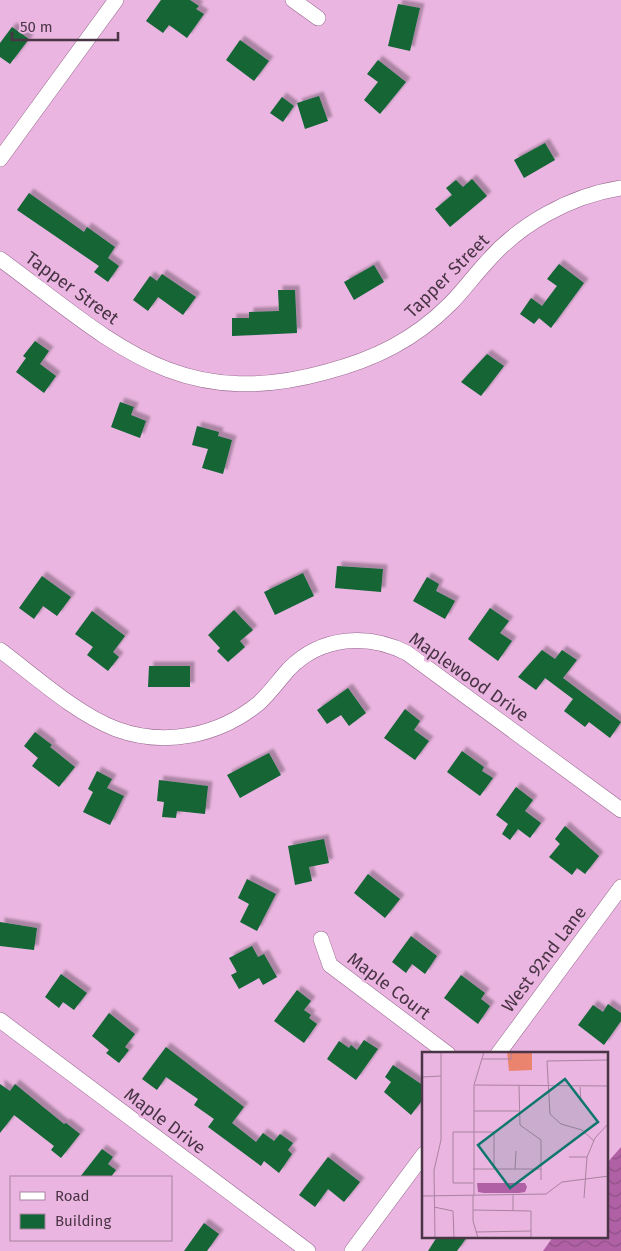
<svg xmlns="http://www.w3.org/2000/svg" width="621" height="1251" font-family="'Fira Sans',sans-serif">
<defs>
<pattern id="water-waves" width="16" height="10" patternUnits="userSpaceOnUse" patternTransform="scale(1.25)"><rect width="16" height="10" fill="#b061a5"/><path d="M0 5q4-4 8 0t8 0" fill="none" stroke="#915188"/></pattern>
<filter id="shadow"><feDropShadow dx="4.5" dy="-4.5" stdDeviation="1" flood-color="#0004"/></filter>
</defs>
<rect width="100%" height="100%" fill="#eab5e0"/>
<!-- water -->
<path fill="url(#water-waves)" d="M621 1147V1251H543L553 1237H607V1163Z"/>
<!-- building -->
<path fill="#126536" filter="url(#shadow)" d="M161 0H190L199 6 196 9 204 14 187 38 169 25 163 33 146 21Z
M398 4 420 8 410 51 388 46Z
M12 27 29 39 10 64 0 57V43Z
M240 40 269 61 254 81 226 60Z
M378 60 406 82 380 114 364 100 378 82 367 74Z
M319 96 328 121 305 129 297 103Z
M282 97 294 106 283 122 270 113Z
M545 143 555 160 524 178 514 160Z
M472 179 487 196 450 227 435 209 452 195 446 188 456 180 463 187Z
M29 193 84 232 87 227 115 247 108 258 119 266 108 282 94 272 99 266 17 210Z
M559 264 584 283 551 328 539 318 534 324 520 314 531 298 542 306 557 286 547 279Z
M374 265 384 282 354 300 344 282Z
M162 274 196 297 183 315 158 297 148 311 133 300 150 276 157 281Z
M278 290H295L297 333 232 336V318H249V312L279 311Z
M35 341 49 351 40 364 56 376 44 393 16 372 26 358 23 356Z
M487 354 504 366 481 396 461 382Z
M120 402 134 407 131 415 146 421 140 438 111 427Z
M197 426 219 432 218 436 232 440 223 474 202 468 208 449 192 445Z
M337 566 383 569 381 592 335 588Z
M303 573 314 596 275 615 264 592Z
M42 576 71 597 57 616 43 606 34 619 19 608Z
M427 577 439 584 436 591 455 601 445 619 413 601Z
M490 608 509 621 500 633 512 641 498 661 468 639Z
M234 610 253 630 240 641 245 647 228 662 217 651 220 648 208 635Z
M92 611 125 636 113 652 119 657 108 671 87 655 93 647 75 634Z
M542 650 555 659 562 650 577 660 563 678 621 722 610 738 589 722 585 727 564 711 573 699 545 678 536 690 518 677Z
M149 666H190V687H148Z
M348 688 366 713 349 726 341 715 327 724 317 710Z
M405 709 420 721 414 730 429 741 415 760 384 738Z
M35 732 52 745 50 747 75 767 59 787 32 766 38 758 24 746Z
M462 751 484 767 482 771 493 778 480 796 447 772Z
M269 753 281 775 240 798 227 775Z
M97 771 112 779 107 788 124 796 110 825 83 812 93 792 88 789Z
M159 780 208 786 205 814 177 811 176 818 162 817 164 802 157 801Z
M516 787 533 800 525 811 541 823 530 838 518 829 510 840 502 834 508 824 496 815Z
M565 826 599 856 585 874 577 868 572 875 549 857 560 844 555 839Z
M324 839 329 863 309 867 312 881 295 885 288 846Z
M368 874 400 899 385 918 354 893Z
M247 879 276 894 257 931 240 922 249 904 238 898Z
M0 922 37 928 34 950 0 946Z
M411 936 437 956 425 974 412 964 406 973 392 962Z
M252 946 258 957 264 954 277 977 263 985 259 978 239 989 231 975 237 972 229 958Z
M61 974 87 993 74 1010 63 1002 59 1008 45 997Z
M461 975 485 993 481 999 490 1006 478 1024 444 998Z
M297 990 311 1001 304 1010 311 1015 309 1018 317 1024 304 1043 274 1021Z
M608 1004 621 1013V1021L604 1045 578 1025 593 1005 603 1012Z
M109 1013 135 1034 125 1047 129 1050 119 1063 106 1053 109 1050 92 1036Z
M364 1040 378 1049 356 1080 327 1059 339 1041 349 1048 351 1045 357 1050Z
M166 1047 244 1107 232 1123 256 1142 263 1133 274 1141 280 1134 293 1143 288 1150 292 1154 279 1173 264 1161 261 1166 208 1127 214 1119 194 1105 198 1099 166 1077 157 1090 142 1079Z
M393 1065 424 1086V1098L411 1115 384 1092 391 1082 385 1077Z
M0 1084 10 1091 15 1084 64 1124 66 1123 80 1134 61 1158 51 1150 54 1146 14 1115 0 1133Z
M102 1149 113 1157 108 1164 116 1170 111 1177H80Z
M328 1157 360 1182 344 1202 328 1189 315 1207 299 1195Z
M204 1223 219 1234 207 1251H184Z
M437 1237H467L457 1251H428Z"/>
<g fill="none" stroke-linecap="round" stroke-linejoin="round">
<defs>
<path id="minor" d="M293 0 318 18
M0 159 116 0
M0 259C112 341 177 413 326 372 375 359 414 340 450 304 463 291 473 277 485 264 519 224 570 196 621 188
M0 650C35 676 75 713 116 729 165 747 219 736 259 703 270 693 279 680 289 669 321 636 368 633 407 653L621 810
M321 939 330 965 448 1054
M0 1020 308 1251
M498 1054 621 887
M352 1251 424 1154"/>
</defs>
<!-- minor casing -->
<use href="#minor" stroke="#97678f" stroke-width="16"/>
<!-- minor -->
<use href="#minor" stroke="#fff" stroke-width="15"/>
</g>
<g text-anchor="middle" dominant-baseline="central" stroke-width="5" stroke-linejoin="round" paint-order="stroke">
<!-- street labels -->
<g font-size="18" fill="#4a3546" stroke="#eab5e0">
<text transform="translate(447 276) rotate(-45)">Tapper Street</text>
<text transform="translate(72 288) rotate(36)">Tapper Street</text>
<text transform="translate(469 677) rotate(35)">Maplewood Drive</text>
<text transform="translate(544 959) rotate(-53)">West 92nd Lane</text>
<text transform="translate(389 986) rotate(37)">Maple Court</text>
<text transform="translate(165 1121) rotate(37)">Maple Drive</text>
</g>
</g>
<!-- overview -->
<g transform="translate(422 1052)">
<rect width="186" height="186" fill="#eab5e0"/>
<path d="M85 0H110V18L87 19Z" fill="#ea846e"/>
<path d="M55 131H103L105 135 103 140 97 141H62L56 140Z" fill="#b061a5"/>
<path fill="none" stroke="#aa82a2" stroke-width="1" d="M60 7H89V0M0 25 19 24M53 33 187 34M97 33 98 73 119 88V128M158 35 159 50M52 59H98M172 89 160 78 139 72 128 62 125 9 187 8M147 105H165M51 117H119M93 117 94 99M51 131H31V80H72V117M51 143V169L56 186M52 143V33L62 0M0 144 124 142 140 130 187 124M162 146 165 105 173 86 187 71M12 155 31 159 32 186M51 158 109 159V186M91 159V143M54 180 109 179M13 186 12 118 19 88V0"/>
<path fill="#0f766e" fill-opacity="0.15" stroke="#0f766e" stroke-width="2.5" d="M143 27 176 70 88 136 56 93Z"/>
<rect width="186" height="186" fill="none" stroke="#4a3546" stroke-width="2.5"/>
</g>
<!-- legend -->
<rect x="10" y="1176" width="162" height="65" fill="#eab5e0" stroke="#aa82a2"/>
<rect x="20" y="1192" width="25" height="8" fill="#ffffff" stroke="#aa82a2"/>
<text x="55" y="1201" font-size="15" fill="#4a3546">Road</text>
<rect x="20" y="1214" width="25" height="15" fill="#126536" stroke="#aa82a2"/>
<text x="55" y="1226" font-size="15" fill="#4a3546">Building</text>
<!-- scale -->
<path d="M12 32v8h106v-8" fill="none" stroke="#4a3546" stroke-width="2.5"/>
<text x="20" y="32" font-size="15" fill="#4a3546" stroke="#eab5e0" stroke-width="4" paint-order="stroke">50 m</text>
</svg>
